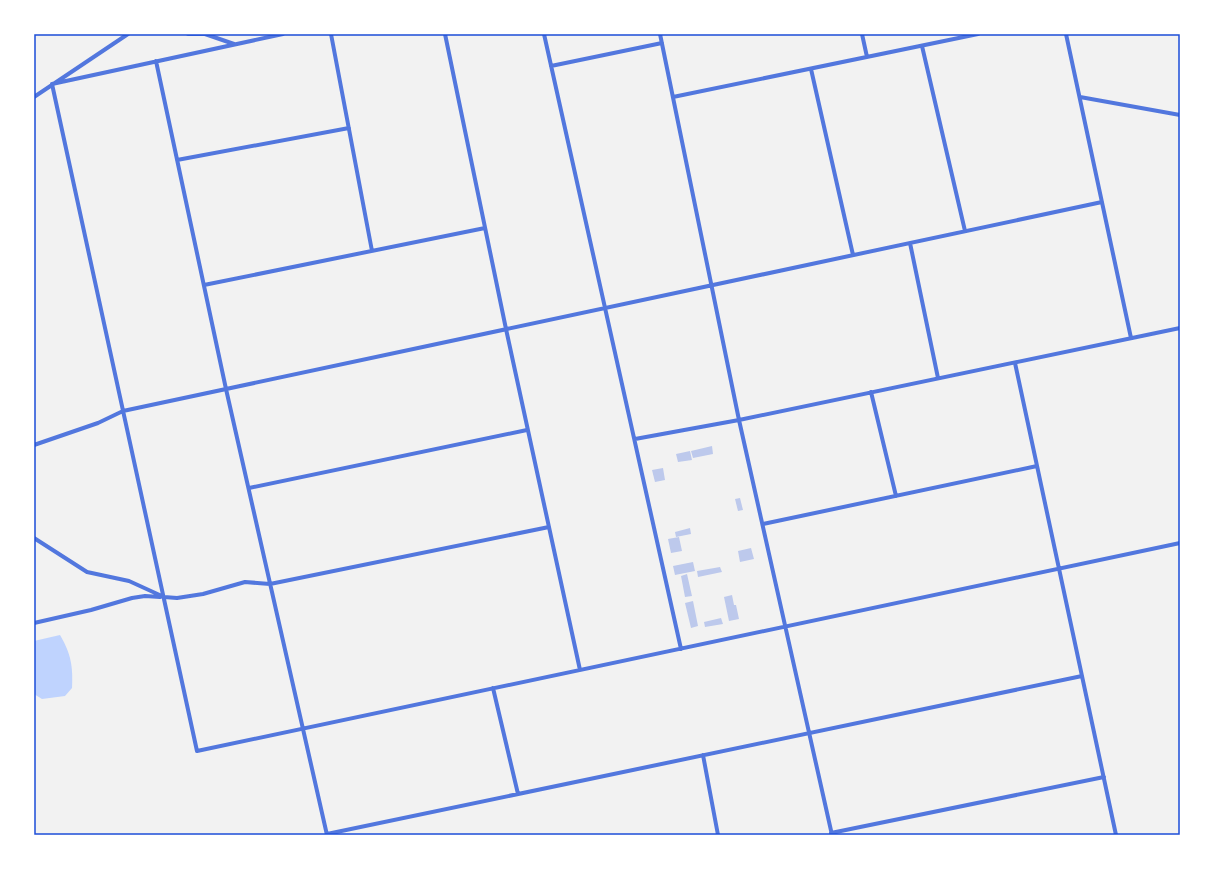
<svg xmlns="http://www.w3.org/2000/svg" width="1214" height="869" font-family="Signika,sans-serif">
<rect width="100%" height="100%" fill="#f2f2f2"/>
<!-- water -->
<path fill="#bfd3fe" d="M60 635C71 654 73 666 72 688L65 696 42 699 34 694V641Z"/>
<!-- building -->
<path fill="#bdc9ec" d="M712 446 713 454 693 458 691 451Z
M690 451 692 460 678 462 676 454Z
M663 468 665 480 655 482 652 470Z
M740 498 743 510 738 511 735 499Z
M690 528 691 534 676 537 675 532Z
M679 537 682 551 671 553 668 539Z
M751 548 754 559 740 562 738 551Z
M693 562 695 571 675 575 673 566Z
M720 567 722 572 698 577 697 571Z
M687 574 692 596 685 597 681 576Z
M732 595 734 605H736L739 619 729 621 724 597Z
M693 601 698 626 691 628 685 603Z
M721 618 723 624 705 627 704 622Z"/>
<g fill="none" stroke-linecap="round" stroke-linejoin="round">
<!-- minor -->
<path stroke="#5277de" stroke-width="4" d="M188 34H205L234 44
M283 34 52 84 197 751 1180 543
M331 34 372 251
M445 34 506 329 580 670
M544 34 681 649
M660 34 739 420 832 835
M862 34 867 57
M1066 34 1131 338
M922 46 965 231
M156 61 226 389 327 835
M551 66 662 43
M811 69 853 255
M34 97 128 34
M673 97 978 34
M1080 97 1180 115
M177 160 349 128
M910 243 938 378
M204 285 485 228
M1015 363 1116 835
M871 392 896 496
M635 439 739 420 1180 328
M34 445 98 423 123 411 1102 202
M249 488 527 430
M763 524 1037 466
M34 538 87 572 129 581 164 597 177 598 203 594 245 582 270 584 549 527
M34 623 91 610 132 598 145 596 160 597
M493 688 518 794
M703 755 718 835
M831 833 1104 777
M327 834 1082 676"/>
</g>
<!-- border -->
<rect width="1214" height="869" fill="none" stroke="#ffffff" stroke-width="70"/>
<rect x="35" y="35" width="1144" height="799" fill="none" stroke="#1d4ed8" stroke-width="1.5"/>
</svg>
